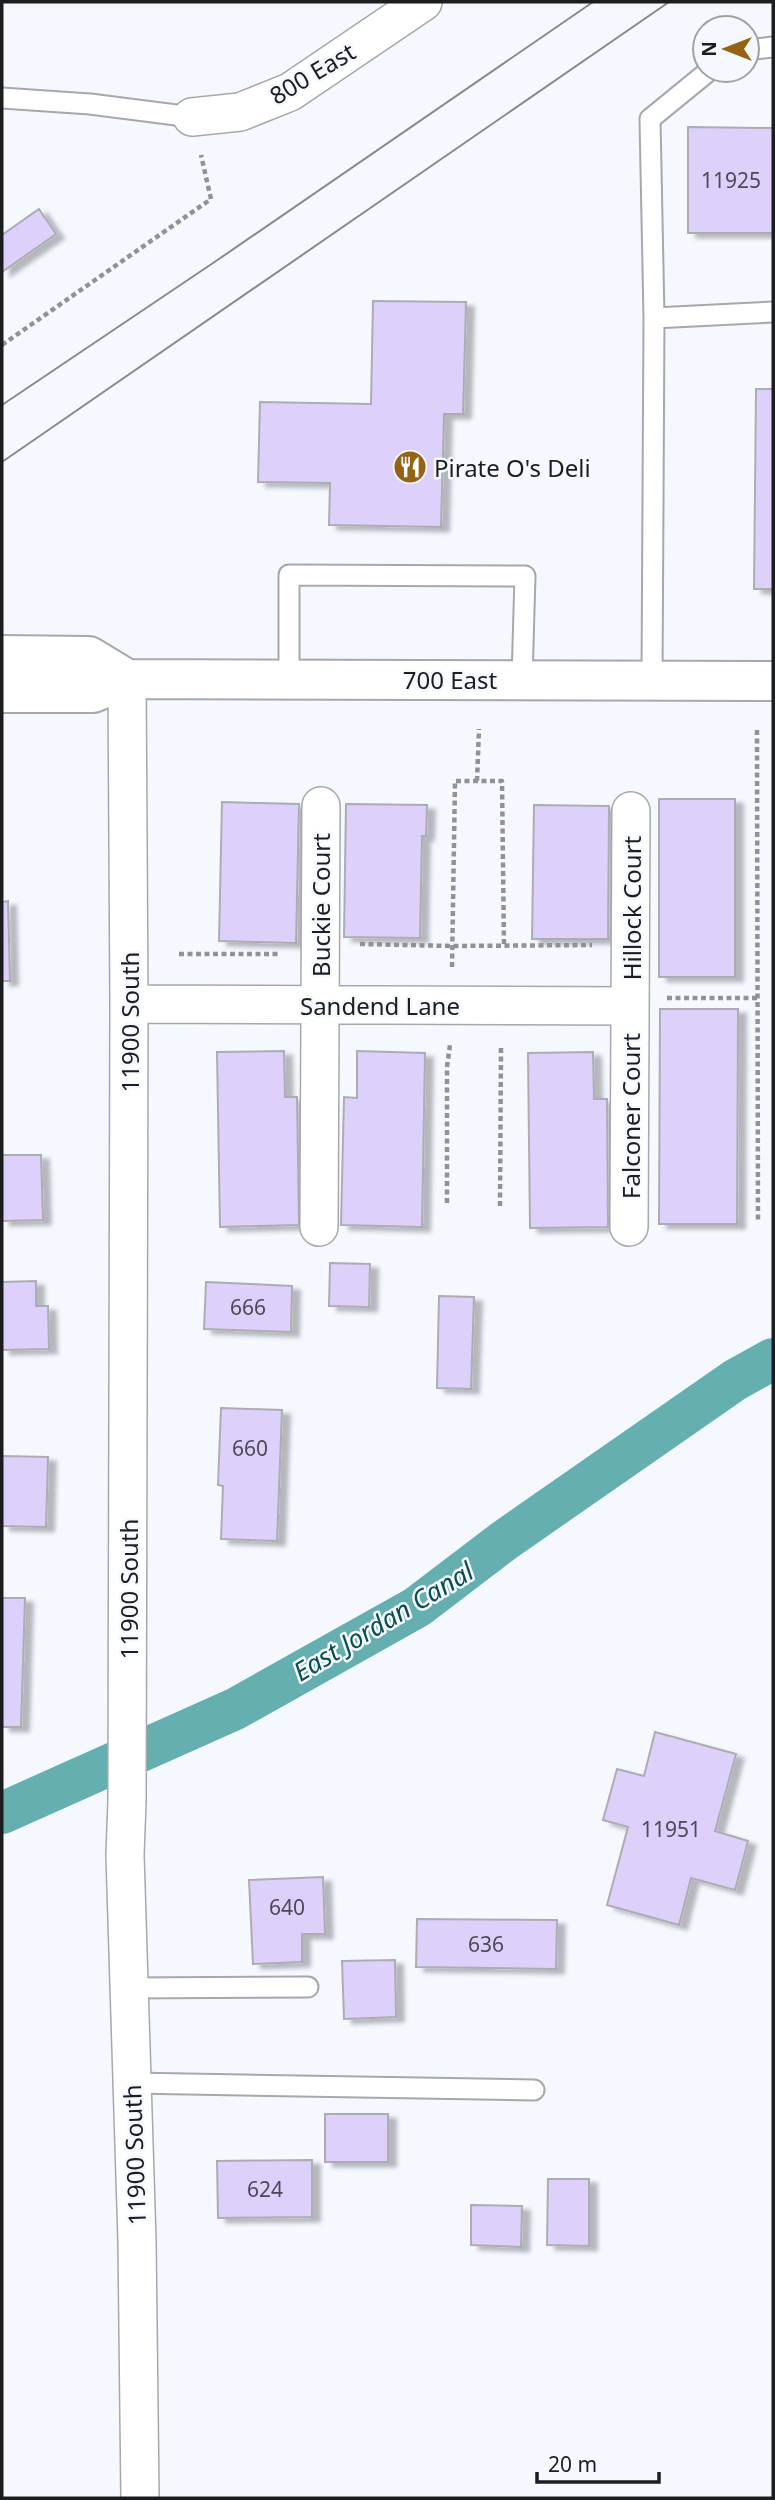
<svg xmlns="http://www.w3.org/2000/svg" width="775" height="2500" font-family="'Noto Sans',sans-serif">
<defs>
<filter id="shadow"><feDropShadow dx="8" dy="4.5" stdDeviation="2" flood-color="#0004"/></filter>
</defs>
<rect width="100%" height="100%" fill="#f5f9ff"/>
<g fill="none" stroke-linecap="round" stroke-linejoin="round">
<!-- canal -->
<path stroke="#66afb0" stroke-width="42" d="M2 1813 235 1709 417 1607 505 1540 735 1380 773 1359"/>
</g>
<!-- building -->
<path fill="#ddd1fb" stroke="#aeacb3" stroke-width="2" filter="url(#shadow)" d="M688 127 773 128V233H688Z
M39 209 56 234 2 272V235Z
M373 301 466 302 463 414H444L441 527 329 525 330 483 258 482 260 402 371 404Z
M756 389H773V589H754Z
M659 799H735V977H659Z
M222 802 299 804 296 943 219 941Z
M346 804 427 805 426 836H422L420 938 344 937Z
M534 805 609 806 608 939H532Z
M8 901 10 981H2V902Z
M660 1009H738L737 1224H659Z
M284 1051 285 1097H297L299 1225 220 1227 217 1052Z
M357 1051 425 1053 422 1227 341 1225 344 1097 357 1098Z
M593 1052 594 1099H607L608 1227 530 1228 528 1053Z
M2 1155H41L43 1220 2 1221Z
M330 1263 370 1264 369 1307 329 1306Z
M36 1281V1306H48L49 1349 2 1350V1282Z
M206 1282 292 1286 291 1332 204 1329Z
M439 1296 474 1297 471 1389 437 1388Z
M221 1408 282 1410 277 1541 221 1539 223 1486 218 1485Z
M2 1456 48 1457 46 1527 2 1526Z
M2 1598H25L21 1727H2Z
M655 1732 736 1754 715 1831 748 1841 735 1890 691 1878 679 1925 607 1905 628 1827 603 1820 617 1769 644 1776Z
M323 1877 325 1934H302V1962L253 1964 249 1880Z
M417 1919 557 1920 556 1969 416 1967Z
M395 1960 396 2017 344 2019 342 1961Z
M325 2114H388V2162H325Z
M312 2160V2217L218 2218 217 2161Z
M548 2179H589V2246L547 2245Z
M471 2205 522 2206 521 2247 471 2245Z"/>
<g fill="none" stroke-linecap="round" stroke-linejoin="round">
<defs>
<path id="service" d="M747 50 773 47
M2 98 90 104 192 117
M654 318 773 312
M289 678V575L525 576 522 680
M652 681 654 318 650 119 710 70
M128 1988 308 1987
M131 2083 534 2090"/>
<path id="minor" d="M192 117 240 112 290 92 423 2
M127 679 129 1004 127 1801 125 1855 137 2241 140 2498
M129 1004 630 1006
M319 1227 321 806
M629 1227 631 811"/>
<path id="secondary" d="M2 655 89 656 127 679
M2 693H93L127 679 773 681"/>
</defs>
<!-- service casing -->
<use href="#service" stroke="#a5a8ae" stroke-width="23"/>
<!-- minor casing -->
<use href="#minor" stroke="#a5a8ae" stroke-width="40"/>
<!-- secondary casing -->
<use href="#secondary" stroke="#a5a8ae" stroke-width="42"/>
<!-- path -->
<path stroke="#909297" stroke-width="4.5" stroke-dasharray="5 3.5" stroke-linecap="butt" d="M2 345 211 199 201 155
M757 730 758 1221
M477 781 479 729
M360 944 452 946 592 945
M179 954H281
M452 967 455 781H502L504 946
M667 998H757
M447 1203V1067L450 1045
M500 1206 501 1046"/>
<!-- service -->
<use href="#service" stroke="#fff" stroke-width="19"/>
<!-- minor -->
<use href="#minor" stroke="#fff" stroke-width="37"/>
<!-- secondary -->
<use href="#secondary" stroke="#fff" stroke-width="38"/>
<!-- tram -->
<path stroke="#878a8e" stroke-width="2" d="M2 405 219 259 593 2
M2 462 669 2"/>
</g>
<!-- icons -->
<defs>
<symbol id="restaurant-disc" viewBox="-11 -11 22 22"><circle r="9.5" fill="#946414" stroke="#f5f9ff"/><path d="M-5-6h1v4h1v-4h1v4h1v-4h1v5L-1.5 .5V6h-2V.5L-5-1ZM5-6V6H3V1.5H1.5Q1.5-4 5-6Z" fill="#fff"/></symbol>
</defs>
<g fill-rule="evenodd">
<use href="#restaurant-disc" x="391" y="448" width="38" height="38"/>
</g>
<g text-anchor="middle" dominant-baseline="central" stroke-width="5" stroke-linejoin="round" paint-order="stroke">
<!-- number labels -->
<g font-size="21" fill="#4c4a56">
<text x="731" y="180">11925</text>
<text x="248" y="1307">666</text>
<text x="250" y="1448">660</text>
<text x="671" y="1829">11951</text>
<text x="287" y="1907">640</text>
<text x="486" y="1944">636</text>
<text x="265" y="2189">624</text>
</g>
<!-- street labels -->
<g font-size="24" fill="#1c1d1f" stroke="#f5f9ff">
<text transform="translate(312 73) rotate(-31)">800 East</text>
<text x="450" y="679">700 East</text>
<text transform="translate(320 905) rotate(-90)">Buckie Court</text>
<text transform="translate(631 908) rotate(-90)">Hillock Court</text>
<text x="380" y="1005">Sandend Lane</text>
<text transform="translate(129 1022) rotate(-90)">11900 South</text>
<text transform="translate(630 1116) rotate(-90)">Falconer Court</text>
<text transform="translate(128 1589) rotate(-90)">11900 South</text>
<text transform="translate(134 2155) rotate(-92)">11900 South</text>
</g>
<!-- poi labels -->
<g font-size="24" fill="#1c1d1f" stroke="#f5f9ff" text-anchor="start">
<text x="434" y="467">Pirate O's Deli</text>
</g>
<!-- water labels -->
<g font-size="26" font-style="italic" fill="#0a4e4f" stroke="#f5f9ff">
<text transform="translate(383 1621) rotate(-31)">East Jordan Canal</text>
</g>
</g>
<!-- border -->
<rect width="775" height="2500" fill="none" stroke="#1c1d1f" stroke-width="7"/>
<!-- north arrow -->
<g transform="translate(726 49) rotate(270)"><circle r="33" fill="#f5f9ff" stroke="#9ea1a5" stroke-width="2"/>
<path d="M0-5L12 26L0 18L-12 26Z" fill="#946414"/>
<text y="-10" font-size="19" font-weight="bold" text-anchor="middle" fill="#1c1d1f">N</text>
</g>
<!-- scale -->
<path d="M537 2472v10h122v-10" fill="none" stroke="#1c1d1f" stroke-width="3.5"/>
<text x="548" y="2472" font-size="21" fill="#1c1d1f" stroke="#f5f9ff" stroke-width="5" paint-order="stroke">20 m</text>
</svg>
